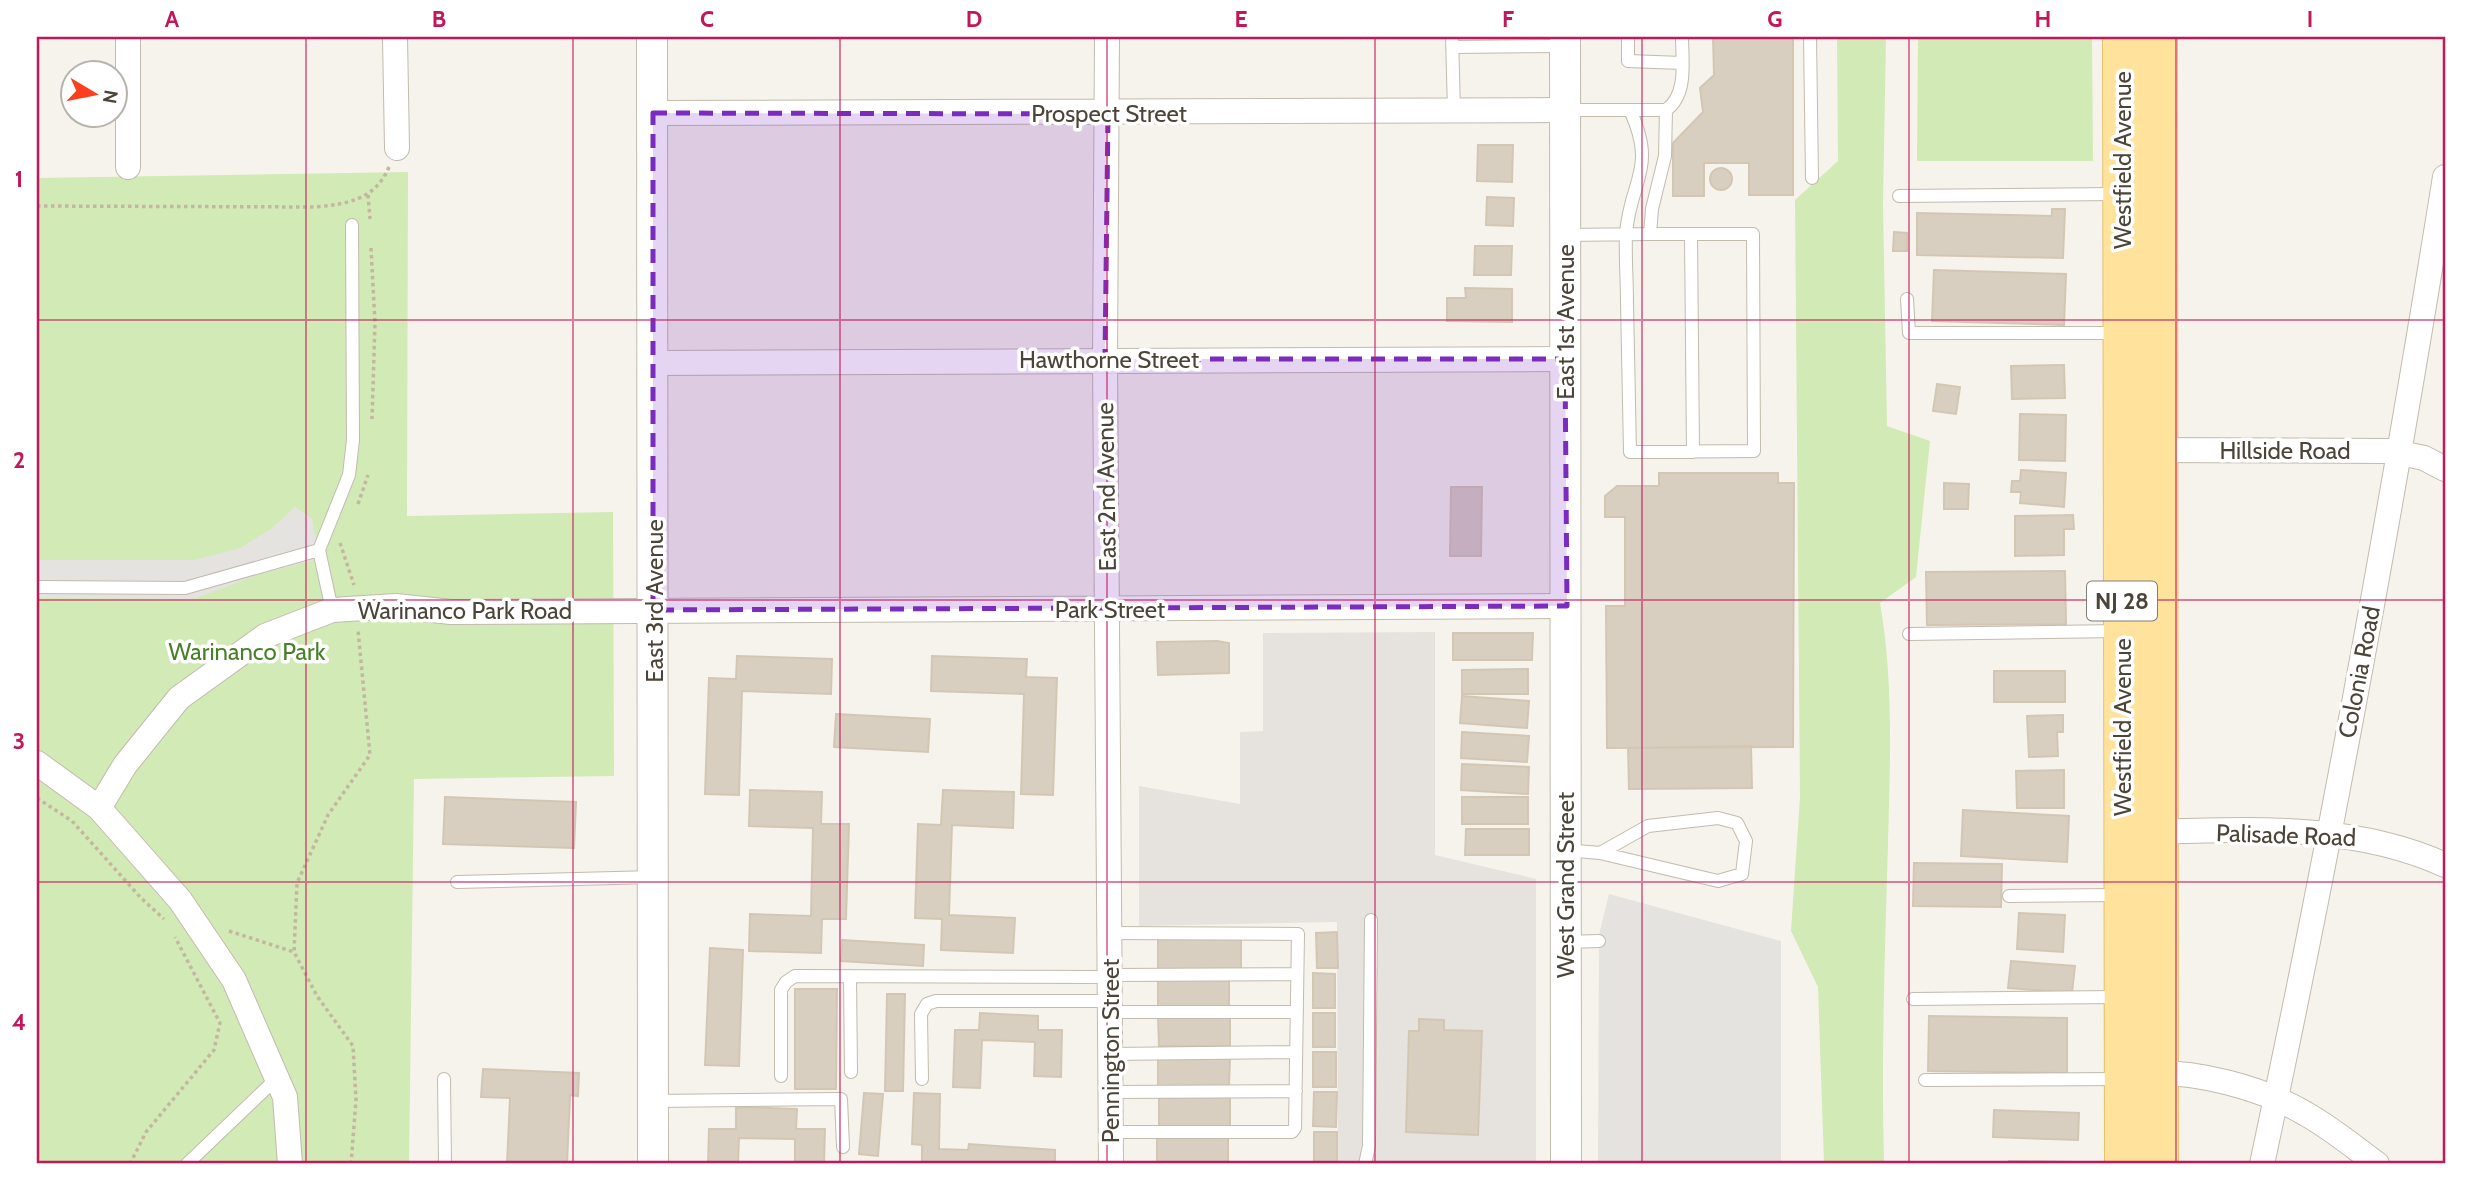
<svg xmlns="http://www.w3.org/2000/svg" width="2482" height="1201" font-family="Cabin,sans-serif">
<rect width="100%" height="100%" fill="#f6f3ec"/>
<!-- industrial -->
<path fill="#e6e2dd" d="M1435 632V855L1536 879V1164H1338L1337 922 1139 926V786L1240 804V732L1263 731V633Z"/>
<!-- green -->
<path fill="#d2eab5" d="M1837 37H1886L1883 204 1887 426 1930 441 1916 577 1880 603C1894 683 1890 763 1888 843 1885 950 1881 1057 1884 1164H1824L1818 987 1791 931 1800 797 1795 200 1838 161Z
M1918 37H2092L2093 161H1917Z
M408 172 407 516 613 512 614 776 414 779 409 1164H37V178Z"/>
<!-- parking -->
<path fill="#e5e3e0" d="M295 507 312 518 319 559 260 574 194 599 37 598V560H194L240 548 271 529Z
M1609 894 1781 941V1164H1598L1599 935Z"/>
<!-- building -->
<path fill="#d8cfc1" stroke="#d3c7b4" stroke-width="2" d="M1713 37H1793V195H1749V163H1704V196H1673V143L1703 112 1700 88 1714 75Z
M1478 145H1513L1512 182 1477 181Z
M1710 179a11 11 0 1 1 22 0a11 11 0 1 1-22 0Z
M1487 197 1514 198 1513 226 1486 225Z
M2052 209H2065L2063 258 1917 255V213L2052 216Z
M1894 232 1907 233V251H1893Z
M1475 246H1512L1511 275H1474Z
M1934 270 2066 274 2064 325 1932 321Z
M1465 288 1512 289V322L1447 321V298H1466Z
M2064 365 2065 398 2012 399 2011 366Z
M1937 384 1960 387 1956 414 1933 411Z
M2020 414 2066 415 2065 461 2019 460Z
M2021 470 2066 473 2064 507 2020 503 2021 492H2011L2012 481H2020Z
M1659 473H1778V483H1794L1793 747 1607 748 1606 606H1625V517H1605V496L1617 486H1659Z
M1944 483 1969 484 1968 509H1944Z
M1451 487H1482L1481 556H1450Z
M2073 515 2074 529H2064V555L2015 556V516Z
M2065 571 2066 624 1927 625 1926 572Z
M1453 633H1533L1532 660H1453Z
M1217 641 1229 643V673L1158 675 1157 642Z
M737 656 832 659 831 694 742 691 739 795 705 794 709 678 736 679Z
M932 656 1027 659 1026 677 1057 678 1053 795 1021 794 1024 694 931 691Z
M1528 669V694H1462V670Z
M1994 671H2065V702H1994Z
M1462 696 1529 701 1527 728 1460 723Z
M836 714 930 719 928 752 834 747Z
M2063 715V732H2057L2058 756 2029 757 2027 716Z
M1462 732 1529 736 1527 762 1461 758Z
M1751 746 1752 788 1629 789 1628 748Z
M1462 764 1529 767 1528 794 1461 790Z
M2064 770V808H2017L2016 771Z
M750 790 822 792 821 824H849L846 919H822L821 953 749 951 750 914 811 916 813 828 749 826Z
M943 790 1014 792 1013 828 952 825 949 915 1015 918 1013 953 941 950 942 919 915 918 918 824 941 825Z
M445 797 576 802 574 848 443 844Z
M1462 797H1528V824H1462Z
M1963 810 2069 816 2067 862 1961 856Z
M1466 829H1529V855H1465Z
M1914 863 2002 864 2001 907 1913 906Z
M2019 913 2065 915 2063 952 2017 949Z
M1337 932 1338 968H1317L1316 933Z
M1158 936 1241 937V971H1158Z
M842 940 924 945 923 966 841 961Z
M710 948 743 950 739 1066 705 1065Z
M2011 961 2075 966 2072 993 2008 988Z
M1313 973 1335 974V1008H1313Z
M1229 978V1007H1158V979Z
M795 989H837L836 1089H795Z
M887 994H905L903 1091H885Z
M980 1013 1038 1016V1030H1062L1061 1077 1034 1076 1035 1042 982 1040 980 1088 953 1087 955 1030H979Z
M1313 1013H1335V1047H1313Z
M1929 1016 2067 1018V1073L1928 1071Z
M1230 1017V1046H1159L1158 1018Z
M1419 1019 1444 1020V1030L1482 1031 1478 1135 1406 1132 1409 1031H1419Z
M1313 1052H1336V1087H1313Z
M1158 1058H1230L1229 1086 1158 1087Z
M483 1069 579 1073 578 1096 570 1095 567 1164H507L510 1098 481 1097Z
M1314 1092H1337L1336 1127 1313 1126Z
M864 1093 883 1094 878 1156 859 1154Z
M914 1093 940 1094 939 1149 968 1150 969 1144 1055 1150V1164H922V1145L912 1144Z
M1230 1097V1126H1159V1098Z
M736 1107 797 1109 796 1129H825L824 1164H795V1139L739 1138 738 1164H708L709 1129H736Z
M1994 1110 2079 1113 2078 1140 1993 1137Z
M1314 1132H1337V1164H1314Z
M1228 1136V1164H1157V1137Z
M2009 1161 2072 1162V1164H2009Z"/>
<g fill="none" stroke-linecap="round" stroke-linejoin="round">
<defs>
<path id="service" d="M1452 37 1454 110
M1628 37V61L1682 63
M1810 37 1812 178
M1453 47 1564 46
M1566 110H1666C1688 95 1682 60 1682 37
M1630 110C1657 169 1631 178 1626 233 1625 255 1627 279 1627 302 1628 352 1629 402 1630 452L1754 451 1753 234H1650L1652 209 1665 156 1666 110
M1899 196 2118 194
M1691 234 1693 452
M1565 235 1650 234
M1907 299 1909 333H2118
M319 550 349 475 353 440 352 225
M319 550 332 610
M37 587 185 588 319 550
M1909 634 2119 631
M1565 850 1600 853 1718 881 1742 874 1746 841 1737 823 1718 818 1648 826 1600 853
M457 882 654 877
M2009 896 2119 895
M1109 933 1298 934 1295 1128 1292 1132H1110
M1566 942 1599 941
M1110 975 1297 974
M850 976 851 1072
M1913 999 2119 997
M1110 1012H1297
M1110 1054 1296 1052
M781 1076V990L786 982 795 976 1110 977
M444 1079 445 1164
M922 1079 921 1014 927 1004 936 1001H1110
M1925 1080 2120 1079
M1110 1092 1296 1091
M655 1101 841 1099 843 1147
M187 1164 277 1078
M1365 1164 1369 1146 1371 920"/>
<path id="minor" d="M128 37V167
M395 37 397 148
M1107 37 1105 359 1111 1164
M653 113 1566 110
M653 363 1565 359
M2144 450 2391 451 2424 458 2445 469
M37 763 99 808 180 900 234 980 285 1097 290 1164
M99 808 125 765 179 698 265 636 332 610 396 606 451 612 1567 606
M2144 832C2246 830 2350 822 2445 865
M2145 1073C2197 1071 2261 1087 2306 1114 2331 1128 2354 1147 2377 1164
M2262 1164C2332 837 2392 507 2445 177"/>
<path id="tertiary" d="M652 37 653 1164
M1565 37 1566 1164"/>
<path id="primary" d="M2122 37 2124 1164
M2158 37 2159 1164"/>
</defs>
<!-- service casing -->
<use href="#service" stroke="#c2bbae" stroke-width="14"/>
<!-- minor casing -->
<use href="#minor" stroke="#c2bbae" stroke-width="26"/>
<!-- tertiary casing -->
<use href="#tertiary" stroke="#c2bbae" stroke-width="32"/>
<!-- primary casing -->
<use href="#primary" stroke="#e6c16a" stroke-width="40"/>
<!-- path -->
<path stroke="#c4b79f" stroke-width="3.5" stroke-dasharray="3.5 3.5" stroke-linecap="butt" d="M368 195 370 219
M37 206 315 207C347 204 375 200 389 167
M371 248 375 323 372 419
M358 504 368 475
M340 543 354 585
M37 798 72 821 141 898 164 919
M229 931 294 952
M130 1164 146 1132 214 1050 220 1023 175 937
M351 1164 356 1100 353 1046 317 996 294 952 297 883 328 815 370 755 358 630"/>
<!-- service -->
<use href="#service" stroke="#fff" stroke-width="12"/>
<!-- minor -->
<use href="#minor" stroke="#fff" stroke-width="24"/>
<!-- tertiary -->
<use href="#tertiary" stroke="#fff" stroke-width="30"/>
<!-- primary -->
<use href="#primary" stroke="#ffe39c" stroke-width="38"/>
</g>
<!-- marked area -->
<path fill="#7b2cbf" fill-opacity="0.2" stroke="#7b2cbf" stroke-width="5" stroke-dasharray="14 9" stroke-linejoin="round" d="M653 113 1108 114 1105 359H1565L1567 606 653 610Z"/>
<!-- grid -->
<path fill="none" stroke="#c2185b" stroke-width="2" stroke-opacity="0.55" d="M306 37V1164M573 37V1164M840 37V1164M1107 37V1164M1375 37V1164M1642 37V1164M1909 37V1164M2176 37V1164M37 320H2445M37 600H2445M37 882H2445"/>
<g text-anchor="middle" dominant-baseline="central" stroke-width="7" stroke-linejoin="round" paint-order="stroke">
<!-- shield labels -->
<rect fill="#fff" stroke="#817c74" stroke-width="2" x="2087" y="581.5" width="70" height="39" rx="5"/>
<g font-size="23" font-weight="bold" fill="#4b4439">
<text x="2122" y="601">NJ 28</text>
</g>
<!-- street labels -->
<g font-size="24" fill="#4b4439" stroke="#fff">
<text x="1109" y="113">Prospect Street</text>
<text transform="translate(2122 160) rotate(-90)">Westfield Avenue</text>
<text transform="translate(1565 322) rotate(-90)">East 1st Avenue</text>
<text x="1109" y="359">Hawthorne Street</text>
<text x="2285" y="450">Hillside Road</text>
<text transform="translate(1106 487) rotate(-91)">East 2nd Avenue</text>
<text transform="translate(654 601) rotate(-90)">East 3rd Avenue</text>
<text x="1110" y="609">Park Street</text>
<text x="465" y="610">Warinanco Park Road</text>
<text transform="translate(2359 672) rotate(-79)">Colonia Road</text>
<text transform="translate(2122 727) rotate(-90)">Westfield Avenue</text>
<text transform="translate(2286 835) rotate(2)">Palisade Road</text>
<text transform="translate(1565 885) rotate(-90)">West Grand Street</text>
<text transform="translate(1110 1051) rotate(-90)">Pennington Street</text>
</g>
<!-- park labels -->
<g font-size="24" fill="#4a7f2a" stroke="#fff">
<text x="247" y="651">Warinanco Park</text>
</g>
</g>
<!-- border -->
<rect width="2482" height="1201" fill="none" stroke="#ffffff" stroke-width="77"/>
<!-- north arrow -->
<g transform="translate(94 94) rotate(100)"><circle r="33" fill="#ffffff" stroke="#b7b4b0" stroke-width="2"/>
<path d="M0-5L12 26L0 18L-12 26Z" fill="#fc3f1d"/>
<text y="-10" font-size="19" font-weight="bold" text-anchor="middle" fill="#4b4439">N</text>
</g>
<rect x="38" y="38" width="2406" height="1124" fill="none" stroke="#c2185b" stroke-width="2.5"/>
<g font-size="23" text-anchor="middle" font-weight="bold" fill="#c2185b">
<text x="172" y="27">A</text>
<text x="439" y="27">B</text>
<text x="707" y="27">C</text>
<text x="974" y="27">D</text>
<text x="1241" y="27">E</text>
<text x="1508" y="27">F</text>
<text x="1775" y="27">G</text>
<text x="2043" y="27">H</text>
<text x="2310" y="27">I</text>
<text x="19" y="187">1</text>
<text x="19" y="468">2</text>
<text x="19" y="749">3</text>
<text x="19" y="1030">4</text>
</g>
</svg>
